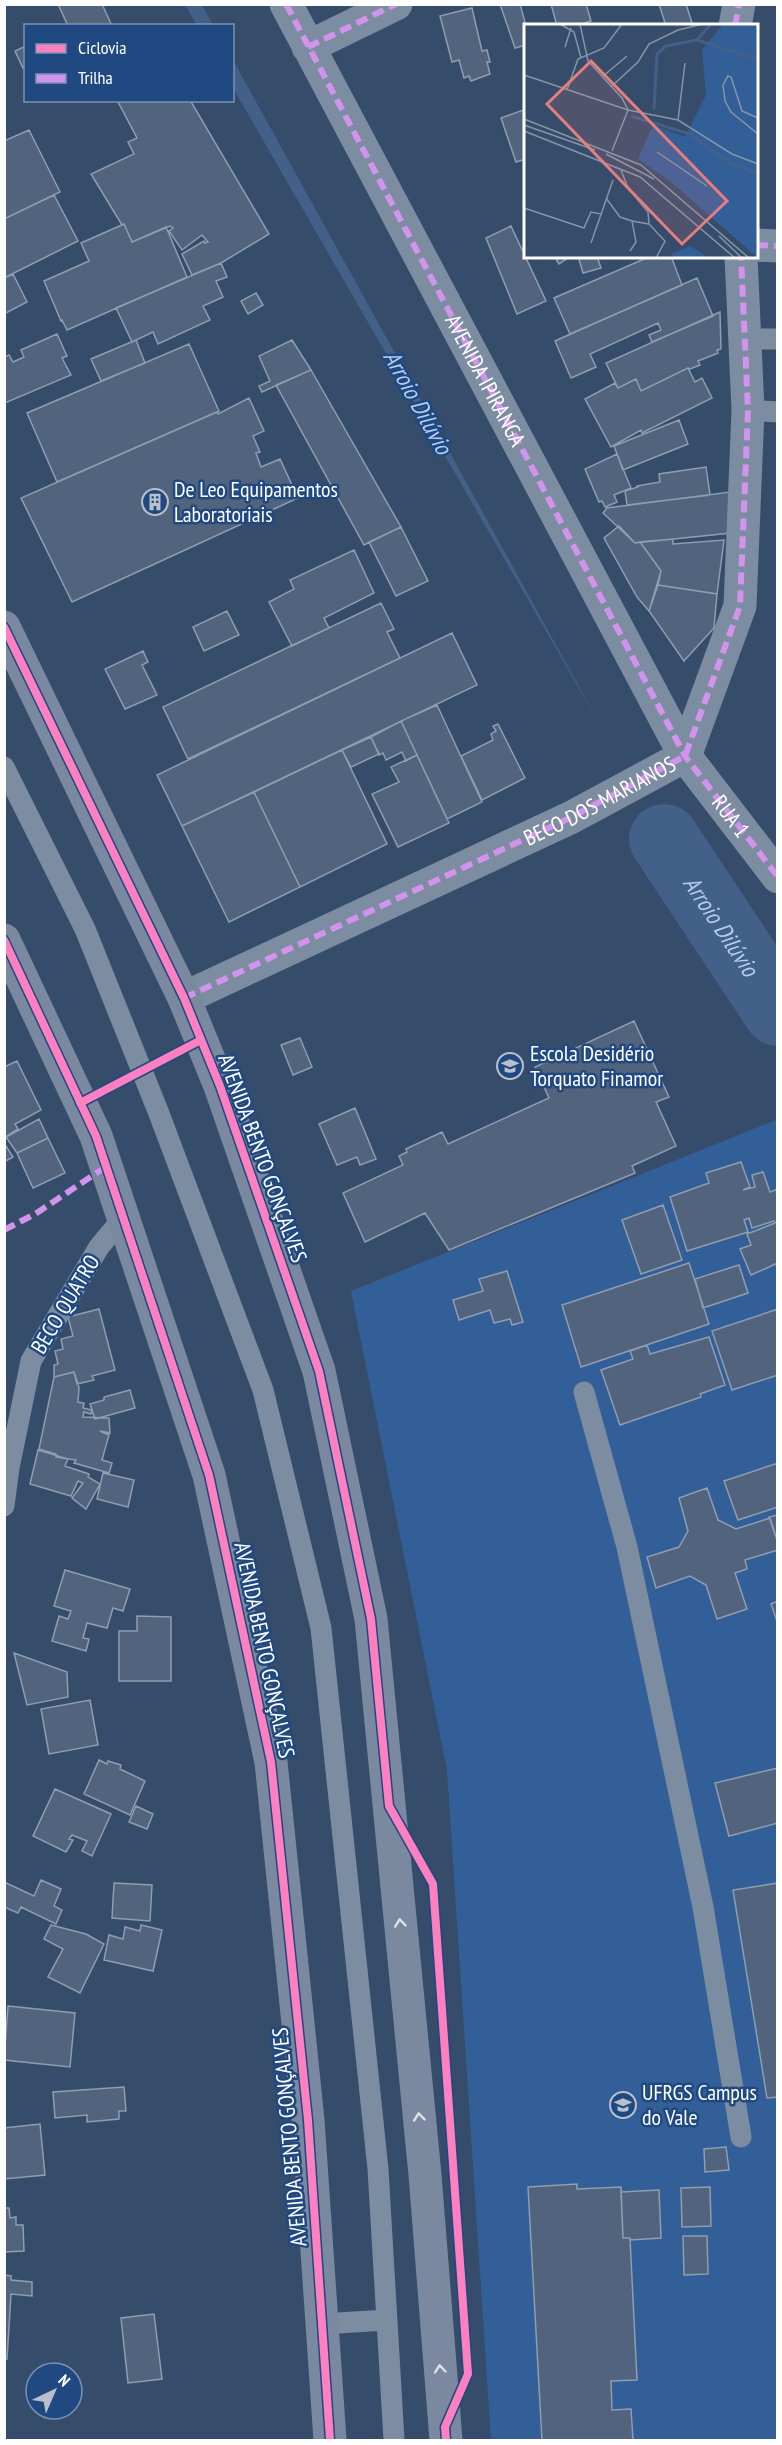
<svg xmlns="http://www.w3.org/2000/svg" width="782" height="2445" font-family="'PT Sans Narrow',sans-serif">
<rect width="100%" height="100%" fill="#364c6b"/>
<!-- green -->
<path fill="#335f99" d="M776 1120 777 2440H491L447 1770 351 1291Z"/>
<!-- water -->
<path fill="#436089" d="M185 5H202L213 25H197Z
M232 60H233L603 730 233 88Z"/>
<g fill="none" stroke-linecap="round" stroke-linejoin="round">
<!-- river -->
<path stroke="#436089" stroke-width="70" id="s1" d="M664 839 778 1011"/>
</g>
<!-- building -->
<path fill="#52647d" stroke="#8f9db0" stroke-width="1.5" d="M58 4H102L112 26H68Z
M500 4H520L526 26V45L515 48Z
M551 4H586L591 21 575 26H557Z
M659 4H686L693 26H666Z
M472 8 482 51 487 50 490 62H487L490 74 471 81 469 76 464 78 459 60 452 62 440 16Z
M26 46V67L23 68 15 51Z
M117 100H190L269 234 221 263 192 275 182 254 204 241 205 243 208 242 202 235 182 250 169 231 173 228 170 226 132 242 124 224 122 225 91 174 134 154 128 142 137 138Z
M526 109V159L516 162 501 118Z
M29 130 60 192 4 219V141Z
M54 195 78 241 4 278V219Z
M124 224 132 242 166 227 187 277 67 330 62 320 61 321 44 281 89 261 81 243Z
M511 226 546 301 517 314 486 238Z
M554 256H571L559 264Z
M578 256H597L601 268 583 273Z
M651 256H671L682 285 570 334 554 298Z
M221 263 227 277 216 281 223 297 203 306 210 320 158 344 153 332 132 342 116 308Z
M13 274 27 302 4 314V278Z
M697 278 713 316 652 342 649 335 661 330 658 323 590 354 596 367 571 378 555 341Z
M256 293 263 305 248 314 241 301Z
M720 312 721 349 717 350 718 353 698 361 700 365 690 369 688 368 641 391 636 379 618 388 606 363Z
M57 334 67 356 62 358 71 375 5 403 4 357 9 355 13 362 24 357 21 350Z
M136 340 145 363 101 381 91 359Z
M292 340 311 370 262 392 259 386 270 381 259 356Z
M189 344 219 411 57 482 27 413Z
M688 368 695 382 702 378 712 398 642 433 641 430 611 447 585 399 615 383 618 388 636 379 641 391Z
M311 370 401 527 364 545 276 385Z
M249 398 264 431 253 436 260 452 256 453 261 467 280 459 298 498 72 602 21 498 217 412 218 414Z
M679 420 688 444 623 470 614 446Z
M617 454 631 488 614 495 617 502 605 507 602 501 599 502 585 469Z
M706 467 710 495 627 505 625 491 638 487 637 486 660 482 659 474Z
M730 492 731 533 635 543 603 513 607 508Z
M619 526 635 543 640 542 661 571 649 611 637 597 604 538Z
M401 527 428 581 396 596 369 542Z
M673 539V544L724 540 717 594 658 585 661 571 640 542Z
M354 550 374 593 324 618 329 628 292 646 269 602 294 589 290 580Z
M658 585 717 594 714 628 684 661 649 611Z
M381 603 394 629 387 632 400 658 188 759 163 707Z
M227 611 239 635 204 651 193 627Z
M452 633 477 685 182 826 157 775Z
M143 651 148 662 142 665 157 695 125 709 105 669Z
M437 705 482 802 447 819 401 721Z
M401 721 417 755 406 761 402 752 386 760 383 753 379 755 371 737Z
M498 724 525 778 482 800 461 756 493 740 491 734 496 731 493 726Z
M371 737 379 754 351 767 342 750Z
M342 750 387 844 300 887 254 792Z
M417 755 449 823 398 847 372 794 399 782 391 767Z
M254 792 300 887 229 922 182 826Z
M634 1021 669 1097 656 1102 676 1146 632 1166 635 1173 449 1250 425 1213 365 1242 343 1193 403 1165 399 1156 407 1152 406 1149 442 1132 448 1144 549 1098 535 1067Z
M300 1038 312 1067 293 1075 281 1045Z
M17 1061 41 1110 15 1124 18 1129 4 1138V1067Z
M355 1108 376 1159 360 1165 357 1157 337 1165 319 1124Z
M39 1119 48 1138 17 1153 6 1137Z
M48 1138 65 1173 33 1188 17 1153Z
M4 1143 13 1157 4 1162Z
M741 1162 750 1187 743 1190 755 1187 752 1175 763 1172 770 1192 778 1189V1263L751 1275 740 1249 751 1245 747 1234 775 1223 774 1221 752 1228 749 1218 744 1220 748 1232 687 1251 670 1197 709 1183 706 1173Z
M663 1205 682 1260 641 1274 622 1220Z
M689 1263 709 1324 581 1367 562 1305Z
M739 1265 748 1293 703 1308 695 1279Z
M507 1271 523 1322 512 1325 510 1319 494 1323 490 1310 459 1320 453 1300 483 1291 479 1279Z
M99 1309 115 1370 92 1376 94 1380 77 1384 74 1372 54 1377V1365L58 1364 55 1351 63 1349 61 1339 73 1336 68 1317Z
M778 1309V1375L732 1390 712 1331Z
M709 1337 725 1385 700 1394 701 1397 620 1425 601 1370 633 1359 630 1351 647 1345 650 1354Z
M74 1372 79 1387 78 1402 84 1403 83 1408 92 1410 91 1414 84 1412 83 1417 109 1418 110 1433 100 1431 109 1435 102 1460 112 1463 109 1473 74 1463 76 1460 56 1457V1454L39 1449 54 1377Z
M130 1390 135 1408 95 1419 90 1404 104 1400V1397Z
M38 1450 68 1459 65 1466 89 1474 88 1477 100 1484 86 1509 72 1498 83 1483 78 1481 71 1496 30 1484Z
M778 1463V1507L738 1520 724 1481Z
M103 1473 134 1480 128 1507 97 1499Z
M707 1488 718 1520 736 1529 770 1518 778 1543V1550L745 1560 747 1569 735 1573 747 1609 717 1619 706 1585 690 1576 656 1588 647 1557 679 1547 688 1531 679 1498Z
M778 1515V1543L769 1517Z
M65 1570 130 1589 123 1611 113 1608 107 1628 87 1623 83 1638 89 1639 86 1651 52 1641 59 1616 68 1619 71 1611 54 1606Z
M778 1601V1624L771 1604Z
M137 1616 171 1617V1681H119V1631H137Z
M14 1653 67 1672 68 1697 27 1705Z
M90 1700 98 1745 49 1754 41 1709Z
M99 1760 107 1764 108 1761 121 1765 120 1769 145 1781 130 1815 84 1794Z
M778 1768V1823L729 1836 715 1783Z
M55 1789 111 1814 92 1856 82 1851 87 1841 72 1835 69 1839 73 1840 66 1852 33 1836Z
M136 1806 153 1814 147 1829 129 1822Z
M41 1880 61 1889 54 1906 62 1910 56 1924 21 1907 18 1913 4 1907V1882L34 1896Z
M114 1883 152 1885 150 1921 112 1918Z
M778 1883V2097L767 2098 733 1890Z
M51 1925 86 1934 104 1944 80 1993 48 1977 63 1949 44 1939Z
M141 1925 162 1930 153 1971 104 1960 109 1935 123 1939 125 1927 140 1931Z
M8 2006 75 2013 70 2067 4 2060Z
M124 2087 126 2111H119V2119L87 2122V2115L55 2118 53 2092Z
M40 2124 45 2175 4 2179V2128Z
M726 2147 729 2170 705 2172 704 2149Z
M577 2184V2189L621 2187 623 2238H630L637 2380 611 2381 612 2410 631 2409 633 2440H542L528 2187Z
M710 2187 711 2226 682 2227 681 2188Z
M659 2190 661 2238 630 2240V2238H623L621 2192Z
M4 2208H9L10 2218 16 2217V2225H23L24 2251 4 2252Z
M683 2236H707L708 2274 684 2275Z
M4 2275 11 2276V2280L32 2282V2296L11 2294 7 2359H4Z
M154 2314 162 2379 128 2383 121 2318Z"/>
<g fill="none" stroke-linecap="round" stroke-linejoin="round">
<!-- lane -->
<path stroke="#7c8ca1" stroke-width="21" d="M747 339H778
M748 410 778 412
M4 767 85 929 158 1111 263 1390 321 1628 378 2169 394 2440
M584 1392 627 1547 703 1907 741 2137
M4 1506 9 1468 31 1361 99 1247 124 1217
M322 2324 386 2320"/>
<!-- street -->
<path stroke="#7c8ca1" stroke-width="33" d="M286 4 685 756 778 877
M735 26 739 4
M308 47 396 4
M756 245 778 246
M184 998 572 817 685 756 740 606 748 410 741 256"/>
<!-- primary -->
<path stroke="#7a899f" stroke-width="33" d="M4 627 184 998 220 1086 319 1371 371 1619 425 2175 446 2440
M4 940 96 1136 209 1475 271 1762 308 2120 330 2440"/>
<!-- quiet -->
<g stroke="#d193ec" stroke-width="6" stroke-dasharray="12 6" stroke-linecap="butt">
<path id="s2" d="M286 4 685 756 778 877"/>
<path d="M735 26 739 4"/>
<path d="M308 47 396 4"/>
<path d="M756 245 778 246"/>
<path id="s3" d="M184 998 572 817 685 756 740 606 748 410 741 256"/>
<path d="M4 1230 35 1214 107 1166"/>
</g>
<defs>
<path id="cycleway" d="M4 627 184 998 220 1086 319 1371 371 1619 389 1806 433 1884 468 2374 445 2427 446 2440
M4 940 96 1136 209 1475 271 1762 308 2120 330 2440
M80 1103 201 1040"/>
</defs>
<!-- cycleway casing -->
<use href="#cycleway" stroke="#204981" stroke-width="11"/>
<!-- cycleway -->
<use href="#cycleway" stroke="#ff80c0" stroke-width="8"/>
</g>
<!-- one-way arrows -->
<defs><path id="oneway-chevron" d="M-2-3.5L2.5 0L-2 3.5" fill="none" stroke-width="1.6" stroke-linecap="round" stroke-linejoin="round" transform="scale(1.5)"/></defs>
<g stroke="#dee2e7">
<use href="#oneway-chevron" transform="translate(400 1923) rotate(-96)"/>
<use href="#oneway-chevron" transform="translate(419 2117) rotate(-96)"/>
<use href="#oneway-chevron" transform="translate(440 2369) rotate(-95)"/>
</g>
<!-- icons -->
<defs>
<symbol id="building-ring" viewBox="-11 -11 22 22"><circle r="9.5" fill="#204981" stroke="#b9c0cb" stroke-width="1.5"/><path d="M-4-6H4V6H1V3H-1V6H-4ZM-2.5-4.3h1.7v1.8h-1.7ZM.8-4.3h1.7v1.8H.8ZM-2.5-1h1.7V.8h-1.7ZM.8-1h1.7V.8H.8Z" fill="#b9c0cb"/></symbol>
<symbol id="school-ring" viewBox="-11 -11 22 22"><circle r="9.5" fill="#204981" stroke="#b9c0cb" stroke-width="1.5"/><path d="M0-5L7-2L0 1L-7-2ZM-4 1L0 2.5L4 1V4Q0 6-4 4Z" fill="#b9c0cb"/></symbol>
<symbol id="university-ring" viewBox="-11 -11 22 22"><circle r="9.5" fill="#204981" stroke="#b9c0cb" stroke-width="1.5"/><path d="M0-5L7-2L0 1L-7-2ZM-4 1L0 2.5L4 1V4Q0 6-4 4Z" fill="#b9c0cb"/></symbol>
</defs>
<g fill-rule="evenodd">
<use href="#building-ring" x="140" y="487" width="30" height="30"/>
<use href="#school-ring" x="495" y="1051" width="30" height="30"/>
<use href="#university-ring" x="608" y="2090" width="30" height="30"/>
</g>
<g text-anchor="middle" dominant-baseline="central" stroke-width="5" stroke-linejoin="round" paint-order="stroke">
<!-- street labels -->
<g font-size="22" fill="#fff" stroke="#204981">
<text stroke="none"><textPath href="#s2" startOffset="426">AVENIDA IPIRANGA</textPath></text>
<text stroke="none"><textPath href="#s3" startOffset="460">BECO DOS MARIANOS</textPath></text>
<text stroke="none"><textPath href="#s2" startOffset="927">RUA 1</textPath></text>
<text transform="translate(263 1158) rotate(70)">AVENIDA BENTO GONÇALVES</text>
<text transform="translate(65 1304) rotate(-59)">BECO QUATRO</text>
<text transform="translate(265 1650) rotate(78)">AVENIDA BENTO GONÇALVES</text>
<text transform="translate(289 2137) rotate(-95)">AVENIDA BENTO GONÇALVES</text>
</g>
<!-- poi labels -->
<g font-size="22" fill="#fff" stroke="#204981" text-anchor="start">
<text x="174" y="489">De Leo Equipamentos<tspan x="174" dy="25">Laboratoriais</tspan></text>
<text x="530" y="1053">Escola Desidério<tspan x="530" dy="25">Torquato Finamor</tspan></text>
<text x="642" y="2092">UFRGS Campus<tspan x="642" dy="25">do Vale</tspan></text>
</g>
<!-- water labels -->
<g font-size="24" font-style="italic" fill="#b1cdf0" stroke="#204981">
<text transform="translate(418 402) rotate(61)">Arroio Dilúvio</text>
<text stroke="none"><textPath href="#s1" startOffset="104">Arroio Dilúvio</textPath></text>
</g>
</g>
<!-- overview -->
<g transform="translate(524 24)">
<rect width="234" height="234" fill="#364c6b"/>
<path d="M199 0H234V234L146 157 114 135 129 101 161 113 182 71 178 26ZM166 222 185 234H147L149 229Z" fill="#335f99"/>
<path fill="none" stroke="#436089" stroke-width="3" d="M173 16 234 35M130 85 133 30 142 22 173 16 187 0M107 92 166 110 206 139 234 150"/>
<path fill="none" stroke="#8694a6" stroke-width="1.5" d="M36 0 50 8 57 34M56 0 64 37 98 74 104 86 88 127M41 23 47 4M0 51 104 86 154 96 208 130 234 140M78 53 103 32M88 62 114 38 125 20 154 6 179 0M43 66 54 35 80 24 98 0M234 94 218 87 207 53 204 52 199 61 201 77 207 88 234 110M0 95 117 141 225 234M154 96 161 39M0 101 71 126M0 107 116 153 211 234M133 128 183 162M82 130 130 155M97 146 104 164 124 188 125 200 108 197 112 218 106 227M82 174 96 193 108 197M0 184 60 204 67 188 77 190M125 200 141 217 132 234M195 212 218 234M67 219 89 156"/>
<path fill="#e67e7e" fill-opacity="0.15" stroke="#e67e7e" stroke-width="3" d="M67 37 203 177 158 220 23 80Z"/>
<rect width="234" height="234" fill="none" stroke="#fff" stroke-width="3"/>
</g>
<!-- border -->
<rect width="782" height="2445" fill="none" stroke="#ffffff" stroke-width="12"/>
<!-- legend -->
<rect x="24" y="24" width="210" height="78" fill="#204981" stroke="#7992b3" stroke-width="1.5"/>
<rect x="36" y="44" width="30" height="9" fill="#ff80c0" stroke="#7992b3" stroke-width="1.5"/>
<text x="78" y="54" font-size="18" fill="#ffffff">Ciclovia</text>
<rect x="36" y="74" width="30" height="9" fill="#d193ec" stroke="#7992b3" stroke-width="1.5"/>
<text x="78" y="84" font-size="18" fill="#ffffff">Trilha</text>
<!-- north arrow -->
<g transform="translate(54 2391) rotate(44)"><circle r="28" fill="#204981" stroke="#7992b3" stroke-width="1.5"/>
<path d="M0-4.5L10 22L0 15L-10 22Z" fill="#b9c0cb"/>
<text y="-9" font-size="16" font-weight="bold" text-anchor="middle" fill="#ffffff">N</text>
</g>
</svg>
